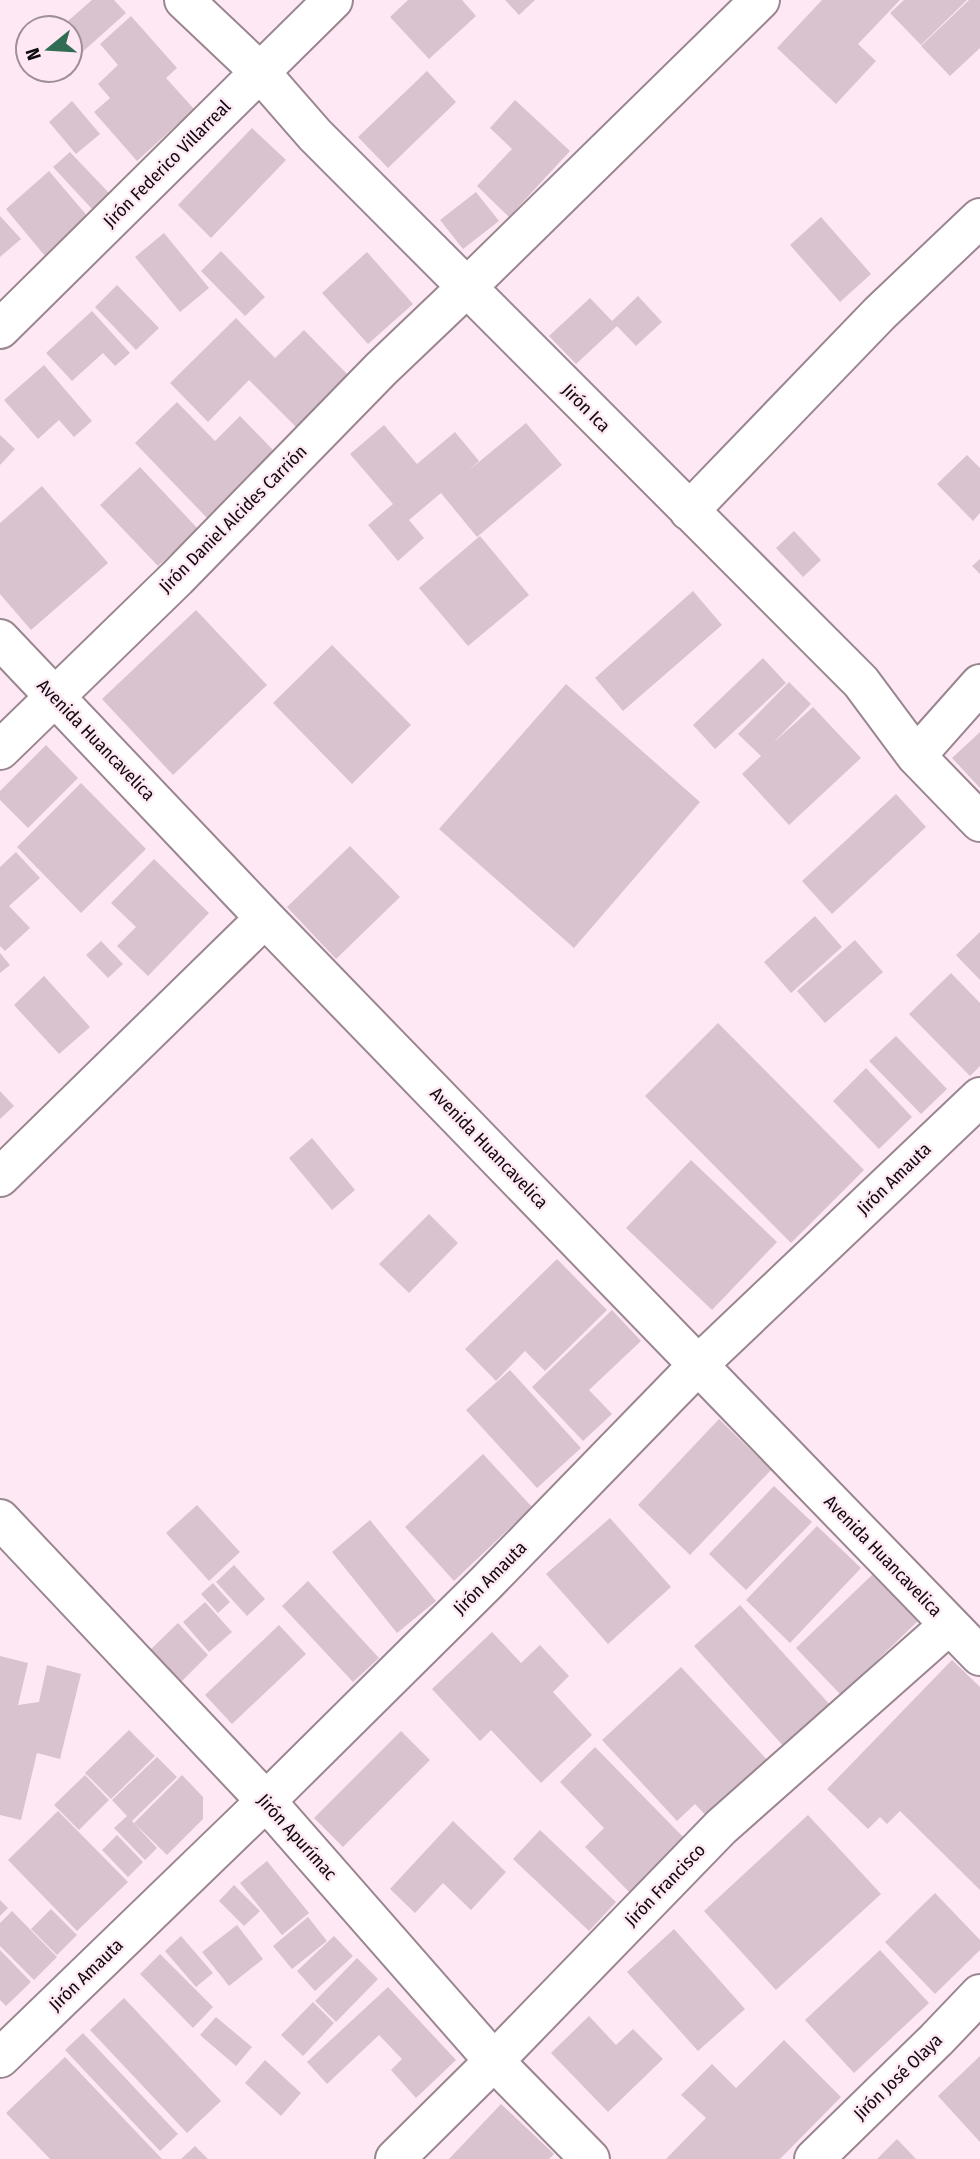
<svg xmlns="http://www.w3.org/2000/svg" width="980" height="2159" font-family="'Fira Sans Condensed',sans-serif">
<rect width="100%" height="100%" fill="#fee8f3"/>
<!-- building -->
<path fill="#d9c3ce" d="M92 0H114L126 13 79 55 70 44V28H60Z
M408 0H462L476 16 429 59 390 17Z
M505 0H535L519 15Z
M822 0H900L858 44 876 61 836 104 777 48Z
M904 0H967L921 45 890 13Z
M969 0H980V48L950 76 921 46Z
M131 16 177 68 166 78 194 109 137 161 94 112 110 98 98 84 118 65 100 44Z
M427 71 456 102 388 168 358 137Z
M515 100 570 151 509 217 477 186 512 149 490 128Z
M72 101 100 134 76 154 49 122Z
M252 128 286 160 211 238 178 205Z
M70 152 109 193 92 209 53 167Z
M49 171 89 218 45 256 6 209Z
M476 192 499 221 463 249 440 220Z
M0 216 21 239 0 257Z
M821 217 871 274 840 302 790 245Z
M164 233 209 288 180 312 135 257Z
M221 251 265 297 245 316 201 271Z
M367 252 413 304 368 344 322 293Z
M117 285 159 328 136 350 95 307Z
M638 296 662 322 636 346 617 326 576 364 549 336 590 298 612 321Z
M92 311 130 353 115 366 103 353 72 381 46 353Z
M236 318 275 358 304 330 348 375 296 427 249 380 208 422 170 383Z
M44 365 92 421 74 437 59 420 38 439 4 400Z
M177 402 215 441 240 416 275 452 207 518 135 443Z
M526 423 562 465 477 537 441 493 409 520 424 538 398 561 368 525 393 504 350 454 384 425 417 464 455 432 479 461 468 471Z
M0 435 15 449 0 465Z
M967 455 980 468V513L973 521 937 484Z
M140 467 198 529 158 566 100 505Z
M42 486 108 563 31 630 0 594V523Z
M794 531 821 560 803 577 776 548Z
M480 536 529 595 468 646 419 588Z
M980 559V574L972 566Z
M693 591 722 625 623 711 595 678Z
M196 610 267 685 173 775 102 699Z
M332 645 411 725 352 784 273 703Z
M763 658 786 683 715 749 693 725Z
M789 682 811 704 773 743 813 707 861 758 789 825 742 774 761 756 738 734Z
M566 684 700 802 574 948 439 829Z
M980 732V788L952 758Z
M46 745 78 778 28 828 0 800V791Z
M81 783 146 849 81 913 17 847Z
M896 794 926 827 832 914 802 881Z
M350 846 400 897 336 959 287 907Z
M16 852 40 878 9 906 30 928 5 951 0 946V867Z
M154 859 209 913 148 976 117 946 136 927 111 903Z
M815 916 842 947 791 993 764 962Z
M980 932V980L956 955Z
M855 940 883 972 825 1023 797 991Z
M101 941 123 964 108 978 86 955Z
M0 953 10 965 0 973Z
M951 973 980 1003V1066L970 1076 909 1014Z
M44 976 90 1027 59 1054 14 1005Z
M718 1023 864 1170 791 1243 645 1096Z
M896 1036 947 1089 921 1114 869 1061Z
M866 1068 912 1117 879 1149 833 1101Z
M0 1091 14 1106 0 1119Z
M312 1138 355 1190 332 1210 289 1158Z
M691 1160 777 1242 712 1310 626 1228Z
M429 1214 458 1243 409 1293 379 1264Z
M557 1259 607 1310 545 1371 525 1351 496 1381 465 1349Z
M612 1310 641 1341 589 1390 612 1414 583 1441 532 1387Z
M510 1370 581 1448 537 1488 466 1410Z
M719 1419 771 1470 690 1555 638 1505Z
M483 1454 532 1507 454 1581 405 1527Z
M774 1486 812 1522 746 1590 709 1554Z
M197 1505 240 1552 209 1581 166 1533Z
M610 1518 671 1587 608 1644 546 1574Z
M370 1520 436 1601 397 1633 332 1552Z
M817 1526 861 1568 790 1643 746 1600Z
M234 1565 265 1599 247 1616 216 1582Z
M874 1573 919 1620 841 1695 796 1648Z
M308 1581 379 1658 353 1682 282 1606Z
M213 1583 230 1602 218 1613 201 1594Z
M205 1602 232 1632 209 1652 183 1622Z
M740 1605 831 1706 785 1748 694 1646Z
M178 1623 208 1655 180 1683 149 1651Z
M279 1625 306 1654 232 1724 205 1695Z
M492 1632 521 1663 540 1645 569 1676 553 1692 592 1735 541 1783 491 1730 480 1741 432 1689Z
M0 1656 28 1663 18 1705 39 1702 47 1665 81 1674 60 1759 37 1753 21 1820 0 1815Z
M952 1660 980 1687V1890L900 1811 887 1824 880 1817 868 1829 827 1789Z
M681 1667 769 1762 709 1819 695 1804 677 1821 602 1740Z
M129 1730 155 1756 111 1799 85 1773Z
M401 1731 430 1760 343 1847 314 1818Z
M595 1747 688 1842 633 1896 585 1847 604 1828 560 1782Z
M157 1757 177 1777 132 1821 131 1820 157 1848 145 1860 114 1828 127 1816 112 1800Z
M85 1775 109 1800 79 1830 54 1805Z
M182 1775 203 1797V1819L167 1855 134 1823Z
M58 1811 128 1882 77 1931 8 1860Z
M808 1815 881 1894 776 1990 704 1911Z
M453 1821 506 1872 471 1910 443 1883 415 1913 390 1889Z
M540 1830 616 1902 589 1931 513 1859Z
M117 1835 143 1862 128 1877 102 1850Z
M267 1861 309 1913 282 1935 240 1883Z
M234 1885 260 1911 244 1926 219 1901Z
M935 1893 980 1940V1950L935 1994 885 1942Z
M0 1900 8 1908 0 1916Z
M51 1909 77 1935 57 1955 31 1929Z
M12 1911 57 1957 34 1980 0 1946V1923Z
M308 1917 327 1941 292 1969 273 1946Z
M237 1925 263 1959 229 1986 202 1952Z
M674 1929 745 2009 698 2051 627 1972Z
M181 1936 213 1973 196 1987 165 1951Z
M334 1936 353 1956 315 1991 297 1971Z
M0 1950 31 1982 6 2006 0 2000Z
M880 1950 929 2003 854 2073 805 2020Z
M160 1954 213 2007 193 2028 140 1974Z
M357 1958 378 1979 336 2022 315 2001Z
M388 1987 456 2060 416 2098 391 2070 402 2059 379 2035 327 2084 307 2062Z
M124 1998 221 2101 187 2133 90 2030Z
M313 2002 334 2023 303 2056 281 2035Z
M589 2016 616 2045 633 2029 663 2059 608 2112 551 2053Z
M216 2017 252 2047 236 2066 200 2035Z
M83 2033 178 2134 160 2151 65 2050Z
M784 2040 841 2097 780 2159H666L706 2118 681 2095 712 2064 736 2088Z
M980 2056V2142L938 2096Z
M65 2057 162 2159H50L6 2113Z
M265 2060 301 2093 281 2116 245 2083Z
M501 2104 554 2154 549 2159H449Z
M897 2139 916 2159H877Z
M195 2146 208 2159H181Z"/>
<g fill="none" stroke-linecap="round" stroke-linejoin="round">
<defs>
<path id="street" d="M184 0 260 72 315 135 861 682 916 756 980 822
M0 329 333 0
M689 511 880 313 980 218
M0 639 265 918 980 1656
M0 750 177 578 381 369 466 288 760 0
M916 756 980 684
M0 1177 265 918
M0 1519 266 1801 494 2061 590 2159
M0 2058 266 1801 486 1583 699 1364 980 1097
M395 2159 494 2061 721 1827 949 1625
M814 2159 936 2040 980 1994"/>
</defs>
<!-- street casing -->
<use href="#street" stroke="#9a8690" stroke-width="42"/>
<!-- street -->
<use href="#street" stroke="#fff" stroke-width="38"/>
</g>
<g text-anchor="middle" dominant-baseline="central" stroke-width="5" stroke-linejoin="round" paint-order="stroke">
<!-- street labels -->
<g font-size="18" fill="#10090d" stroke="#fee8f3">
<text transform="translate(167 164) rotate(-45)">Jirón Federico Villarreal</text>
<text transform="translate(586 408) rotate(45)">Jirón Ica</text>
<text transform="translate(233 519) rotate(-45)">Jirón Daniel Alcides Carrión</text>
<text transform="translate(96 740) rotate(46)">Avenida Huancavelica</text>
<text transform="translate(489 1148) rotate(46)">Avenida Huancavelica</text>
<text transform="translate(894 1179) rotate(-44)">Jirón Amauta</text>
<text transform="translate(883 1556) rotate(46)">Avenida Huancavelica</text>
<text transform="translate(490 1578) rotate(-45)">Jirón Amauta</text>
<text transform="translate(297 1837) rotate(48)">Jirón Apurímac</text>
<text transform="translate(665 1885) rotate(-46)">Jirón Francisco</text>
<text transform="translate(86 1975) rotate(-44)">Jirón Amauta</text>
<text transform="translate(898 2077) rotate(-44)">Jirón José Olaya</text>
</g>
</g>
<!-- north arrow -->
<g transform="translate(49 49) rotate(252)"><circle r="33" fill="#fee8f3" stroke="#9f8f97" stroke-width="2"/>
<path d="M0-5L12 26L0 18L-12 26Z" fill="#316c55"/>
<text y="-10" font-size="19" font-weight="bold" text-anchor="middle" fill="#10090d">N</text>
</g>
</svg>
